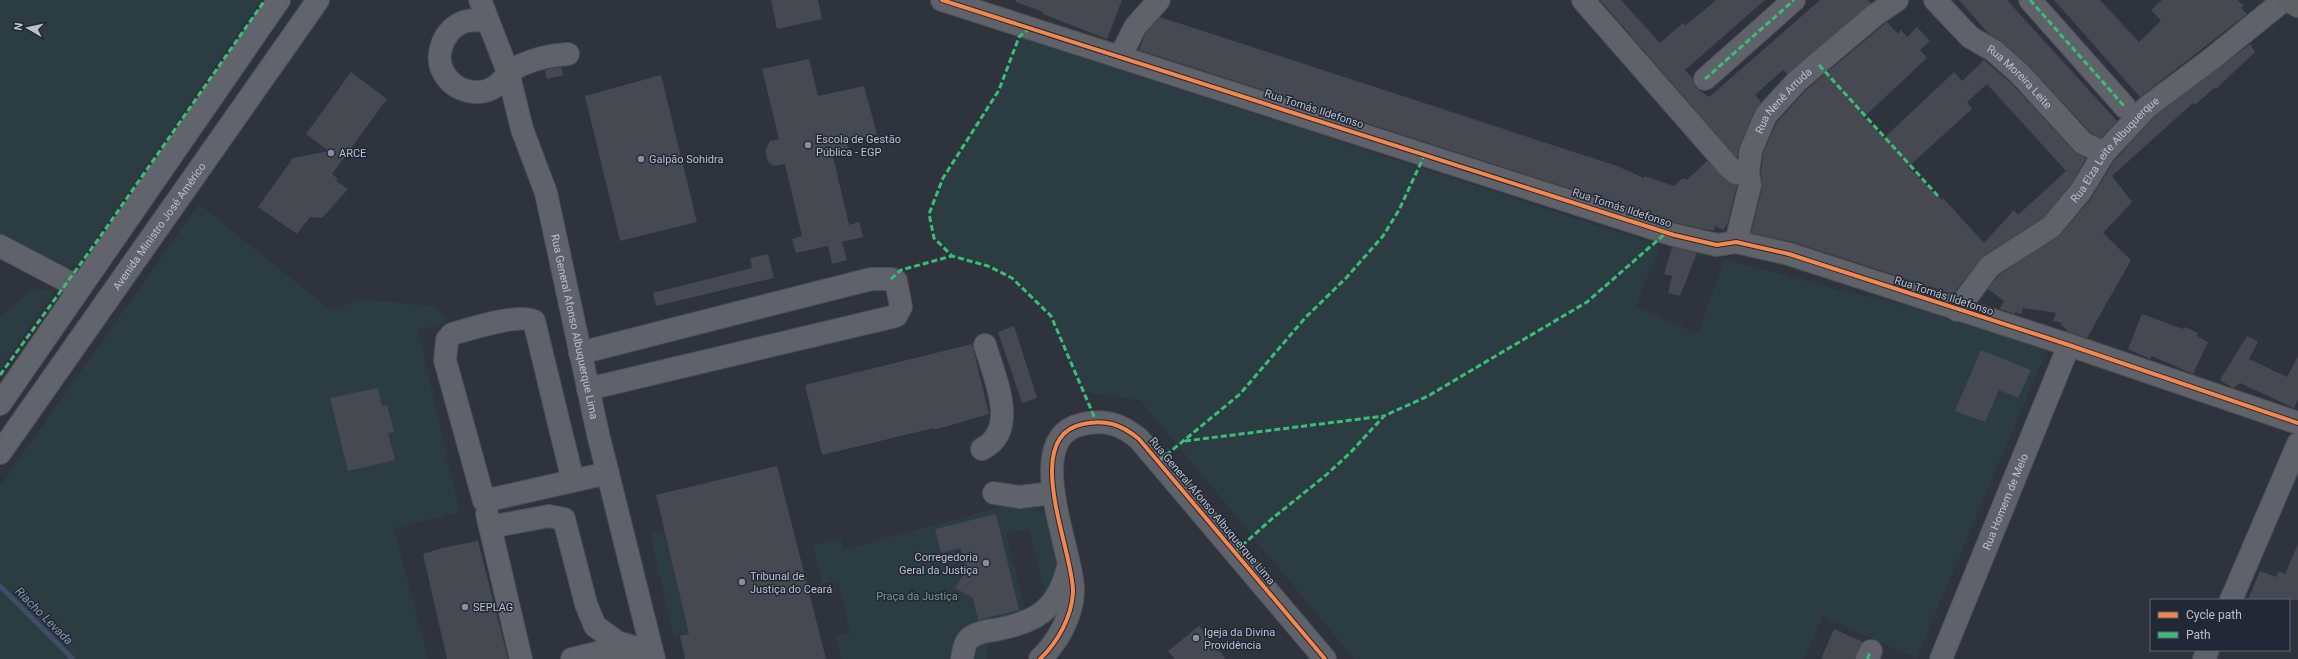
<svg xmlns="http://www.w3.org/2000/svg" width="2298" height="659" font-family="Roboto,sans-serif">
<rect width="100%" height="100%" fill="#2f333b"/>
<!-- green -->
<path fill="#2c3d42" d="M0 0H261L78 264 64 269 0 236Z
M1019 37 1661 246 1635 307 1698 334 1724 259 1832 288 1955 317 2048 347 1916 659 1823 616 1804 659H1354L1140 400 1084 392 1051 316 1012 278 988 266 952 256 934 238 929 214 943 178 999 90Z
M199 204 332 311 357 300H377L436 307 448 322 418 330 460 512 394 528 428 659H0V486Z
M32 289 55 290 0 369V317Z
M1003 506C1018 507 1036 504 1046 516L1058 562 1059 569 1046 597 1029 529 1006 533 1027 616 974 628 957 659H841L836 636 850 633 838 581 822 584 813 545 841 538 844 550Z
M664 530 689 634 674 638 650 534Z
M988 638 987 659H968L978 642Z"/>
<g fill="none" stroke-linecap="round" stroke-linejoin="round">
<!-- stream -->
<path stroke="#414c66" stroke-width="5" d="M0 586 73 659"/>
</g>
<!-- building -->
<path fill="#464950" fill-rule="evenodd" d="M771 0H818L822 19 777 29Z
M1016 0H1122L1107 39 1043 14V12L1016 2Z
M1600 0H1621L1660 43 1683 23 1685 25 1691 21 1716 0H1765L1685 70 1693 79 1695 87 1709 97 1820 0H1868L1871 3 1787 74 1783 70 1755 95 1761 102 1755 110 1740 145 1737 158Z
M1959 0H2007L2117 121 2101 138 2091 133 2029 66 2002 42 1989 34Z
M2054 0H2100L2139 42 2161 21 2151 10 2162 0H2237L2244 5 2241 8 2247 14 2140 97Z
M1160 17 1617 166 1644 178 1645 176 1674 186 1683 178 1687 180 1707 161 1728 182 1737 185 1727 225 1723 230 1715 226 1714 231 1677 223 1139 50 1145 34Z
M1887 22 1898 34 1901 30 1907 37 1917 27 1930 41 1920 50 1927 58 1864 117 1884 138 1954 72 1962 81 1984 60 2011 83 2074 151 2086 158 2071 184 2043 218 1983 256 1953 294 1793 242 1751 233 1762 188 1761 172 1763 153 1777 122 1806 90ZM1987 84 2066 171 2018 215 2014 210 1984 243 1943 198 1942 200 1908 167 1972 109 1967 102Z
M2250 44 2255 52 2216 89 2215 87 2195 105 2193 103 2112 176 2132 202 2103 233 2131 260 2087 338 2066 331 2067 329 2060 325 2062 323 2053 321 2056 313 2023 308 2021 314 2015 312V314L2000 309 2004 301 1988 289 1999 275 2060 235 2091 199 2114 161 2155 116Z
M809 59 818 96 864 86 877 134 847 141 848 148 832 152 849 225 859 222 863 237 842 242 847 260 832 264 828 246 796 253 792 239 802 236 785 164 774 166 768 162 765 151 770 141 779 139 762 69Z
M561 67 563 75 547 79 545 70Z
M351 72 387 99 332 174 338 179 336 181 348 189 322 218 310 217 297 234 258 207 293 158 329 151 306 134Z
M661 75 697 222 620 241 585 96Z
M1672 247 1697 253 1680 296 1668 293 1672 276 1664 274Z
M768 254 774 278 656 306 653 293 752 268 750 258Z
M2142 314 2183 329 2185 327 2198 333 2197 336 2208 342 2193 374 2152 356 2150 359 2128 349Z
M1014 326 1037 398 1022 403 998 332Z
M2247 336 2258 342 2249 359 2287 377 2298 356V400L2294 408 2240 383 2233 388 2220 380Z
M972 344 989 414 934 430V428L822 455 805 385Z
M1981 350 2031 370 2018 398 1999 390 1985 422 1955 411Z
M378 388 382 406 387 405 394 432 388 433 395 460 348 471 330 398Z
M777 466 826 659H685L680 636 689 634 656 495Z
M996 514 1019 610 978 620 973 598 955 588 966 571 961 548 941 553 935 529Z
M478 541 508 659H447L423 554 442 548Z
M2298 544V600H2248L2260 571 2276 577 2279 571 2285 574Z
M1199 626 1226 659H1175L1168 651Z
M1834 629 1863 642 1855 659H1821Z"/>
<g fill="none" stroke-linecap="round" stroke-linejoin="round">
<defs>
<g id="minor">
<path id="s1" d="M480 0 508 72 522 129 546 193 598 434 654 659"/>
<path d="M942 0 1674 235 1717 245 1736 242 1789 254 2069 345 2298 423"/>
<path d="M1583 0 1729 167 1736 173 1748 172"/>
<path id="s2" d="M1935 0 1970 37 1994 51 2020 74 2083 143 2104 153"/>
<path d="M2030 0 2125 107"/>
<path d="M488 21C479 20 470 19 461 23 443 32 433 57 445 75 455 91 479 98 496 86 506 78 507 72 521 65 537 58 551 55 568 54"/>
<path d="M1120 57 1135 27 1159 0"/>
<path d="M1705 79 1794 0"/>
<path id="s3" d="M1736 242 1750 185 1748 172 1751 150 1766 115 1797 81 1875 15 1897 0"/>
<path d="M0 246 80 288"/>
<path id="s4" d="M1957 310 1990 266 2051 227 2081 191 2104 153 2147 107 2210 60 2284 0"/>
<path d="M580 353 871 279H891L896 281 901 307 896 316 588 389"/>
<path d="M982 449C1020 430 994 377 985 345"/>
<path d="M573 481 534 321C519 313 470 329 452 334L447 340 445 360 484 501 608 473"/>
<path d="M994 493 1019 497 1053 493"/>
<path d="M487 514 521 659"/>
<path d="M490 527 549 516 564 519 586 604 595 626 617 642 652 653"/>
<path d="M2231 600 2298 444"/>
<path d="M572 659 601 652 623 659"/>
<path d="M962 659C963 654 964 646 967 641 973 633 985 631 995 630 1033 623 1057 611 1067 570"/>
<path d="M1040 659C1057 643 1072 617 1073 592 1074 552 1019 437 1083 424 1105 419 1121 424 1139 439L1325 659"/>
<path d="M1867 659 1871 651"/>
<path id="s5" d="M1941 659 2069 345"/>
<path d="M2204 659 2208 650"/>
</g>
<g id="major">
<path d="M0 404 279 0"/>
<path id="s6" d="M0 453 318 0"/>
</g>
<path id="highway" d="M2287 0 2298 6"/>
</defs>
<!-- minor casing -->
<use href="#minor" stroke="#4b4e54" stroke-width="24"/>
<!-- major casing -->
<use href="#major" stroke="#4c5058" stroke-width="24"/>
<!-- highway casing -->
<use href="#highway" stroke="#4c4f57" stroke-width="24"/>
<!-- minor -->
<use href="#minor" stroke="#606269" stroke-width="22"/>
<!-- major -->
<use href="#major" stroke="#61646a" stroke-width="22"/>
<!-- highway -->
<use href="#highway" stroke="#5e6163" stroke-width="22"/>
<!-- quiet -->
<path stroke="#3abd76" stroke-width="3" stroke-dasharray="6 3" stroke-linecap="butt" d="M2030 0 2125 107
M1030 28 1019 37 999 90 943 178 929 214 934 238 952 256 988 266 1012 278 1051 316 1096 421
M1819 65 1938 196
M1705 79 1794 0
M891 279 901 270 952 256
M0 375 97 241 265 0
M1185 441 1384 416
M1159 461 1240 394 1305 318 1347 277 1383 236 1399 210 1425 154
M1235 552 1274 517 1325 476 1350 453 1384 416 1428 396 1587 302 1667 232
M1867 659 1871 651"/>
<defs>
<path id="cycleway" d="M942 0 1674 235 1717 245 1736 242 1789 254 2069 345 2298 423
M1040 659C1057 643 1072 617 1073 592 1074 552 1019 437 1083 424 1105 419 1121 424 1139 439L1325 659"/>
</defs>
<!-- cycleway casing -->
<use href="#cycleway" stroke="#222836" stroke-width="6"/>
<!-- cycleway -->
<use href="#cycleway" stroke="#f5874c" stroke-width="4"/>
</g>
<!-- markers -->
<g fill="#8a8e99" stroke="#222836" stroke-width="1.5">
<circle cx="808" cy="145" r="4"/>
<circle cx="331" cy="153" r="4"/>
<circle cx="641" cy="159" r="4"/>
<circle cx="986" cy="563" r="4"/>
<circle cx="742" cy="582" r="4"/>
<circle cx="465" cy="607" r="4"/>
<circle cx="1196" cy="638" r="4"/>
</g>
<g text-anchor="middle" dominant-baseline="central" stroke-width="3" stroke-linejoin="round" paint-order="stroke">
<!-- street labels -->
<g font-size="11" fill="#bbbfcb" stroke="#222836">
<text stroke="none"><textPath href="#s2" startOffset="115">Rua Moreira Leite</textPath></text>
<text stroke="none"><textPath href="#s3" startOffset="154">Rua Nenê Arruda</textPath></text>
<text transform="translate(1314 109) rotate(18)">Rua Tomás Ildefonso</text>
<text stroke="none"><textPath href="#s4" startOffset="228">Rua Elza Leite Albuquerque</textPath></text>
<text transform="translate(1622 208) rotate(18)">Rua Tomás Ildefonso</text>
<text stroke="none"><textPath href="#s6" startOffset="277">Avenida Ministro José Américo</textPath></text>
<text transform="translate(1944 296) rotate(18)">Rua Tomás Ildefonso</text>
<text stroke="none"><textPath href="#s1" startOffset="341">Rua General Afonso Albuquerque Lima</textPath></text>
<text stroke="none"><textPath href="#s5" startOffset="170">Rua Homem de Melo</textPath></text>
<text transform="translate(1212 511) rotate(50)">Rua General Afonso Albuquerque Lima</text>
</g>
<!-- poi labels -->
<g font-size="11" fill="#bbbfcb" stroke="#222836" text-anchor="start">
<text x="816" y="139">Escola de Gestão<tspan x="816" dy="13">Pública - EGP</tspan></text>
<text x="339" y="153">ARCE</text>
<text x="649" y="159">Galpão Sohidra</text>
<text x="978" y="557" text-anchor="end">Corregedoria<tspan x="978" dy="13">Geral da Justiça</tspan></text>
<text x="750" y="576">Tribunal de<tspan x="750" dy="13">Justiça do Ceará</tspan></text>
<text x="473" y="607">SEPLAG</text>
<text x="1204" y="632">Igeja da Divina<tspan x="1204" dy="13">Providência</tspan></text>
</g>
<!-- park labels -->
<g font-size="11" fill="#749980" stroke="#222836">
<text x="917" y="596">Praça da Justiça</text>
</g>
<!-- water labels -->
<g font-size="12" font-style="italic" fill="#8593af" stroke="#222836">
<text transform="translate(44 616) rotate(45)">Riacho Levada</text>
</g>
</g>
<!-- legend -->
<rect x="2150" y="599" width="140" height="52" fill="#222836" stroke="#5f6472"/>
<rect x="2158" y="612" width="20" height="6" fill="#f5874c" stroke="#5f6472"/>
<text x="2186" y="619" font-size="12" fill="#bbbfcb">Cycle path</text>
<rect x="2158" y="632" width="20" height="6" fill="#3abd76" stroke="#5f6472"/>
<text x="2186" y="639" font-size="12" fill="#bbbfcb">Path</text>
<!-- north arrow -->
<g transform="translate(28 28) rotate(279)" stroke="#222836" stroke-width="3" paint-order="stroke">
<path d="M0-3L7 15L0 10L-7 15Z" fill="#bbbfcb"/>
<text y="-6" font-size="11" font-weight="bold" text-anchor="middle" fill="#bbbfcb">N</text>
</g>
</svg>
